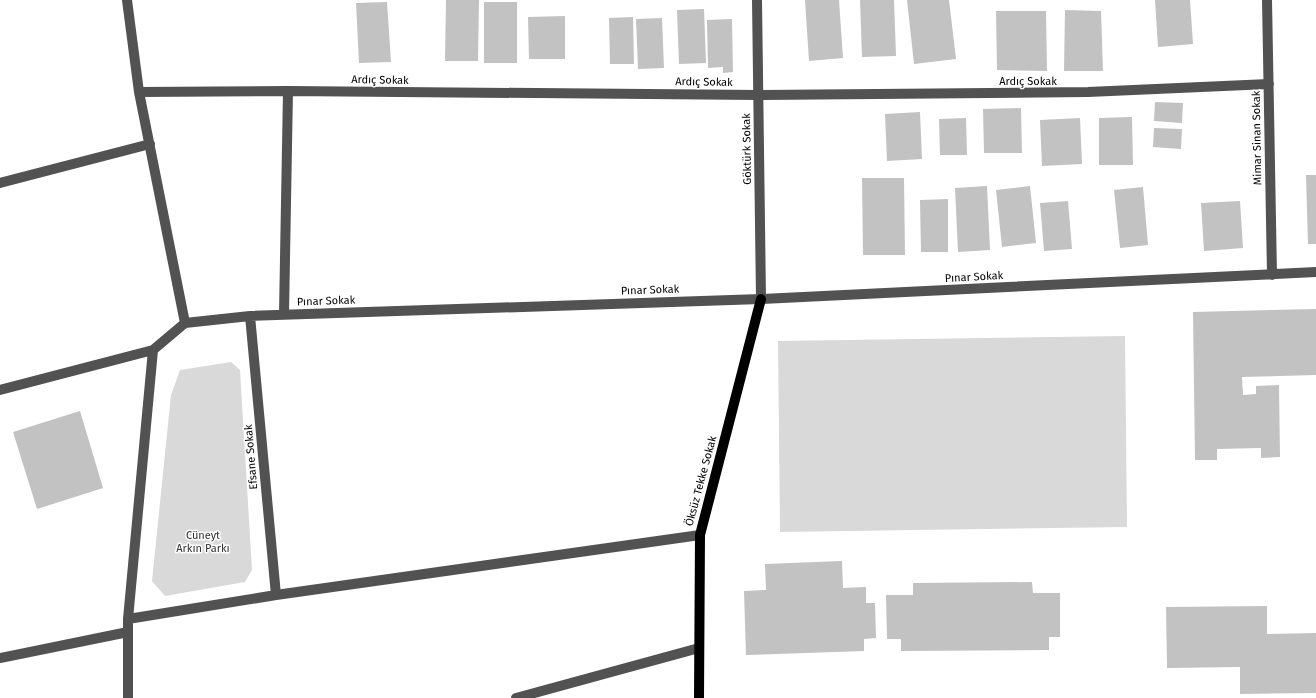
<svg xmlns="http://www.w3.org/2000/svg" width="1316" height="698" font-family="'Fira Sans',sans-serif">
<rect width="100%" height="100%" fill="#fff"/>
<!-- green -->
<path fill="#d9d9d9" d="M1125 336 1127 527 780 532 778 341Z
M231 362 240 370 252 570 245 582 165 596 152 581 171 395 180 370Z"/>
<!-- building -->
<path fill="#c2c2c2" d="M446 0H479L478 61H445Z
M805 0H839L843 58 809 61Z
M860 0H894L896 56 862 57Z
M907 0H949L956 59 914 64Z
M1155 0H1190L1193 44 1158 47Z
M387 2 391 62 359 63 356 3Z
M484 2H517V63H484Z
M704 9 706 63 679 64 677 10Z
M1065 10 1101 11 1103 71H1064Z
M996 11H1046L1047 71 997 70Z
M565 16V59H529L528 17Z
M633 17 634 64H610L609 18Z
M662 18 664 68 638 69 636 19Z
M732 19 733 72 723 73V67L708 68 707 20Z
M1155 102 1183 103 1182 123 1154 121Z
M1021 108 1022 153H984L983 109Z
M920 112 922 159 887 161 885 114Z
M1132 117 1133 165H1099V118Z
M966 118 967 155H940L939 119Z
M1080 118 1082 164 1042 166 1040 120Z
M1154 128 1182 129 1181 149 1153 147Z
M1306 175H1316V244H1308Z
M862 178H904L905 255H863Z
M987 186 990 250 958 252 955 188Z
M1030 186 1036 243 1002 247 996 190Z
M1143 187 1148 245 1120 248 1114 190Z
M948 199V252H921L920 200Z
M1068 201 1072 249 1044 251 1040 203Z
M1240 201 1243 248 1204 251 1201 203Z
M1316 309V375L1242 377 1243 395 1256 394V386L1279 385 1280 457 1261 458V448L1217 449V460H1195L1193 312Z
M80 411 103 488 37 509 13 432Z
M842 561 843 588 866 587V603H875L876 638 864 639V651L746 655 744 591 766 590 765 564Z
M1032 582 1033 593H1060V637H1049V650L901 651V639H887L886 595H913V583Z
M1267 606V634L1316 633V693L1240 694V667L1167 668 1166 607Z"/>
<g fill="none" stroke-linecap="round" stroke-linejoin="round">
<!-- minor -->
<path stroke="#525252" stroke-width="10" d="M127 0 139 92 185 323
M757 0 761 299
M1267 0 1272 275
M139 92 288 91 758 95 1088 92 1269 84
M0 183 150 144
M284 314 288 91
M250 316 276 595
M0 390 153 350 185 323 250 316 761 299 1316 272
M128 619 276 595 700 535
M0 658 128 632
M128 698V619L153 350
M516 698 699 648"/>
<!-- major -->
<path stroke="#000" stroke-width="10" d="M699 698 700 535 761 299"/>
</g>
<g text-anchor="middle" dominant-baseline="central" stroke-width="3" stroke-linejoin="round" paint-order="stroke">
<!-- street labels -->
<g font-size="11" fill="#000" stroke="#fff">
<text transform="translate(380 80) rotate(1)">Ardıç Sokak</text>
<text x="1028" y="81">Ardıç Sokak</text>
<text transform="translate(704 82) rotate(1)">Ardıç Sokak</text>
<text transform="translate(1257 138) rotate(-91)">Mimar Sinan Sokak</text>
<text transform="translate(747 149) rotate(-91)">Göktürk Sokak</text>
<text transform="translate(974 277) rotate(-3)">Pınar Sokak</text>
<text transform="translate(650 290) rotate(-2)">Pınar Sokak</text>
<text transform="translate(326 301) rotate(-2)">Pınar Sokak</text>
<text transform="translate(251 457) rotate(-95)">Efsane Sokak</text>
<text transform="translate(701 481) rotate(-75)">Öksüz Tekke Sokak</text>
</g>
<!-- park labels -->
<g font-size="11" fill="#303030" stroke="#fff">
<text x="203" y="535">Cüneyt<tspan x="203" dy="13">Arkın Parkı</tspan></text>
</g>
</g>
</svg>
